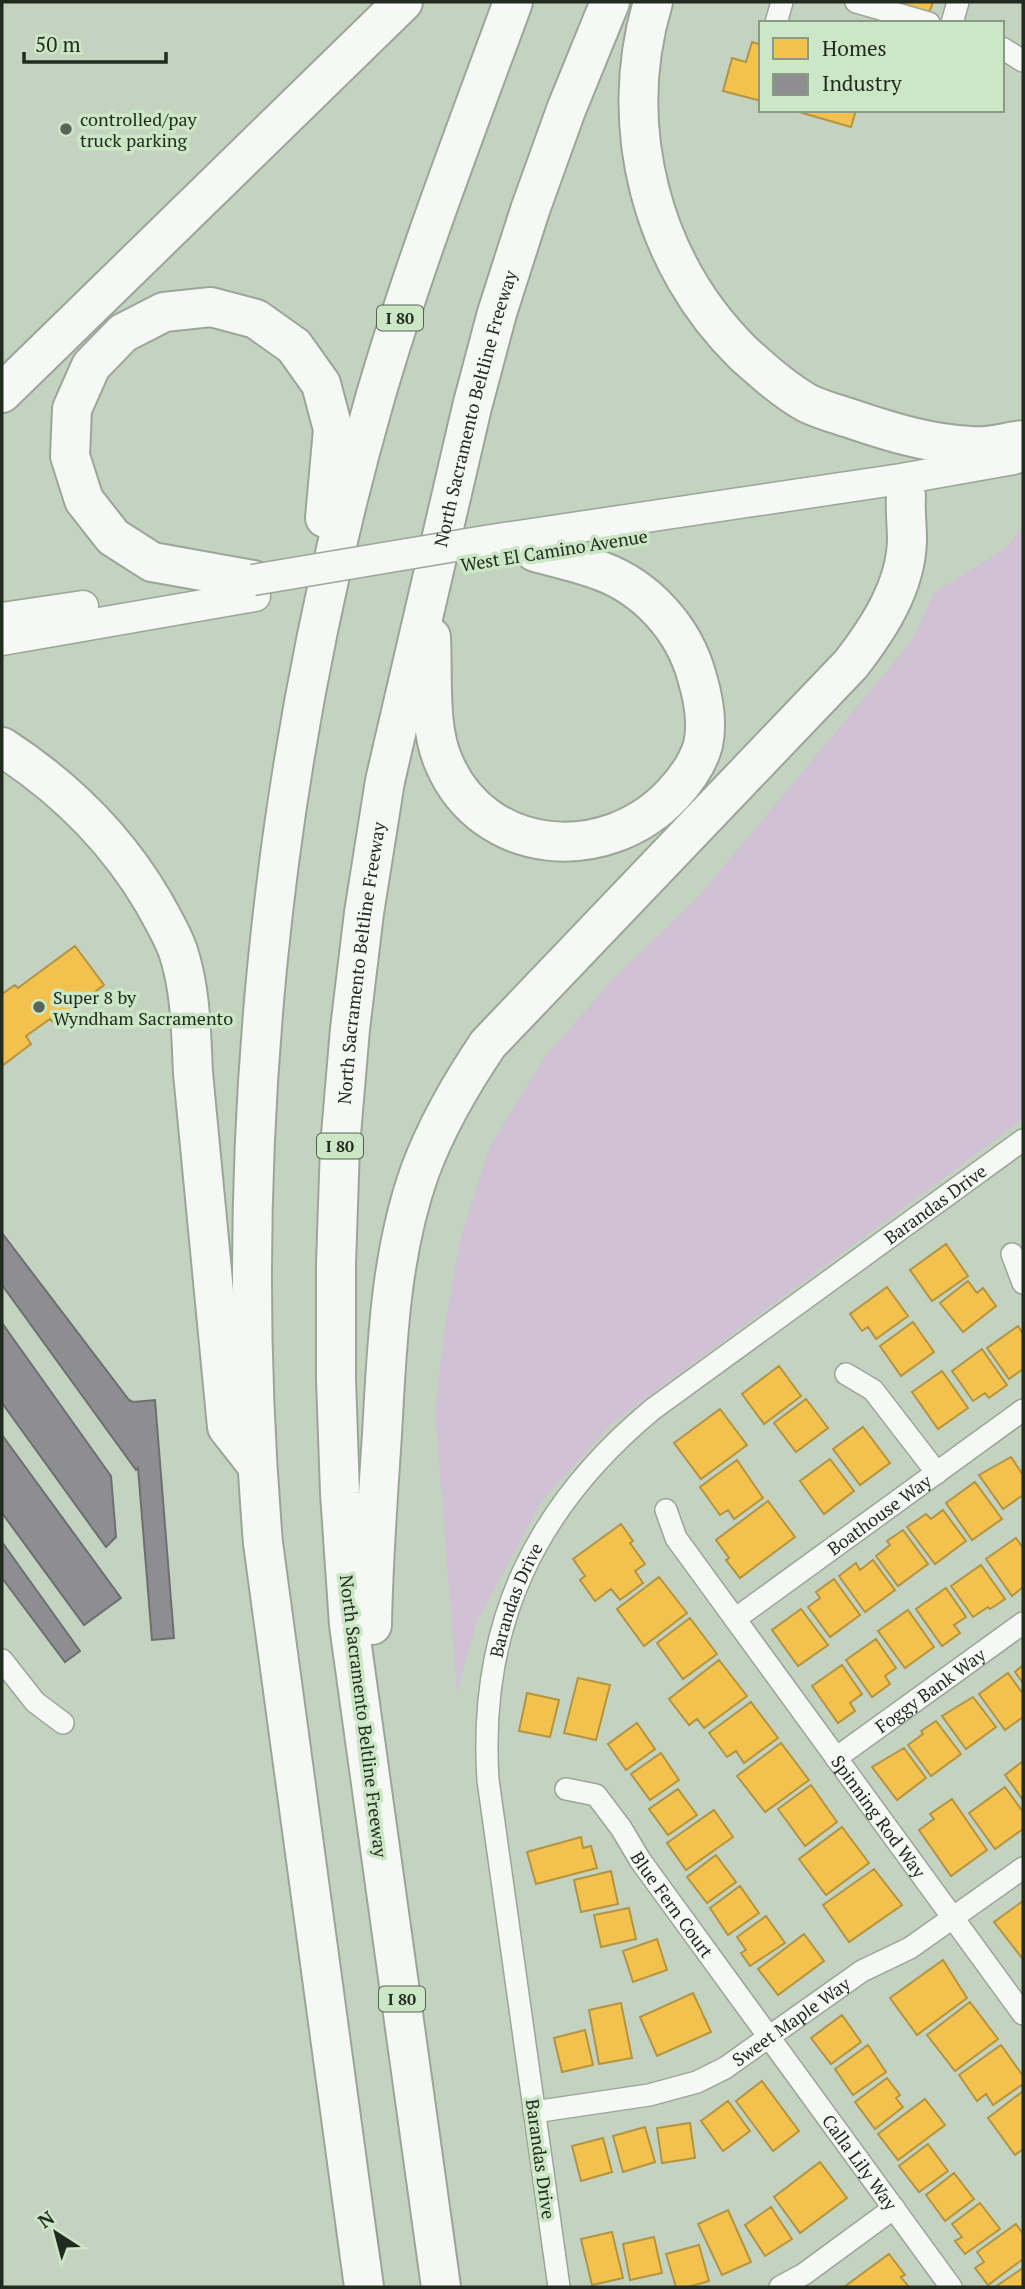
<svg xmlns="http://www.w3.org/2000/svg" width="1025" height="2289" font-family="'PT Serif',serif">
<rect width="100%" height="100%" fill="#c4d2c0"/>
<!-- grass -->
<path fill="#d0c1d4" d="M1023 527V1119L611 1424 542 1501 477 1621 457 1692 435 1411 445 1326 460 1239 490 1146 546 1055 616 976 698 897 911 642 935 592 1006 548Z"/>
<!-- homes -->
<path fill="#f2c14e" stroke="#b49440" stroke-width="2" d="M892 2H933L929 13Z
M752 42 761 45V101L723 91 732 58 746 62Z
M792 110H856L851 127Z
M75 946 104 985 54 1023 50 1019 26 1036 31 1044 2 1066V994L15 985 18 988Z
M946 1244 968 1276 932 1301 910 1270Z
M968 1281 977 1293 983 1288 996 1306 963 1332 940 1303Z
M887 1287 908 1316 876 1339 868 1327 862 1331 850 1314Z
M913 1322 934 1352 901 1376 880 1346Z
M1018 1326 1023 1334V1369L1009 1379 987 1348Z
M982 1349 1007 1385 989 1398 985 1393 973 1401 952 1371Z
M779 1366 801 1396 764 1424 742 1394Z
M942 1371 968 1408 938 1429 912 1392Z
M806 1399 828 1428 796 1452 774 1423Z
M720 1409 747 1445 701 1479 674 1443Z
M863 1427 890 1463 860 1485 833 1449Z
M1011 1457 1023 1475V1495L1003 1509 979 1475Z
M830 1459 854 1491 824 1514 800 1481Z
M737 1460 763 1498 734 1519 728 1510 720 1515 700 1487Z
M975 1482 1002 1519 972 1540 946 1503Z
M768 1501 795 1537 740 1578 726 1560 729 1558 716 1540Z
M943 1510 966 1541 935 1564 907 1527 926 1514 931 1519Z
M621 1524 633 1541 630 1543 645 1564 635 1571 643 1583 620 1600 611 1589 595 1601 580 1580 585 1576 573 1559Z
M903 1530 928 1564 898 1586 876 1556 890 1545 887 1541Z
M1016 1538 1023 1548V1587L1012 1596 986 1559Z
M873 1560 895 1590 865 1612 839 1576 856 1563 860 1570Z
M981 1565 1005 1599 990 1609 988 1607 973 1617 951 1586Z
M659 1577 687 1613 644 1646 617 1609Z
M834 1579 860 1615 830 1637 808 1607 820 1598 816 1592Z
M946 1588 966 1617 954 1625 960 1633 942 1646 916 1609Z
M801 1609 828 1645 798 1666 772 1630Z
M908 1610 934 1647 905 1668 878 1631Z
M690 1618 717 1654 683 1679 657 1643Z
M876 1639 896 1668 885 1676 890 1684 872 1697 846 1660Z
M719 1660 747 1696 704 1728 697 1719 689 1725 669 1699Z
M842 1665 862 1694 850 1703 855 1711 838 1723 812 1686Z
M1023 1665V1683L1015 1672Z
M1008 1673 1023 1694V1717L1005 1730 979 1694Z
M578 1678 610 1685 596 1740 564 1733Z
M527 1693 559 1700 550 1737 519 1731Z
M973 1697 996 1727 966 1749 942 1716Z
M751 1702 778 1738 744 1763 736 1751 727 1757 709 1733Z
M936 1721 961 1754 931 1776 908 1745 923 1734 921 1731Z
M637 1723 655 1749 626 1770 608 1744Z
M781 1743 809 1780 765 1812 737 1776Z
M904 1748 926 1778 897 1800 872 1767Z
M661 1753 679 1780 650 1800 631 1774Z
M1023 1761V1800L1005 1775Z
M811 1785 837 1822 805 1846 778 1809Z
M1005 1787 1023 1812V1829L995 1849 969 1813Z
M678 1789 697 1815 668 1835 649 1809Z
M952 1799 987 1850 951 1876 919 1830 934 1819 930 1814Z
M714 1810 733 1837 686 1870 667 1843Z
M842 1827 869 1863 826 1895 799 1859Z
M581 1837 583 1848 591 1846 597 1868 536 1884 527 1852Z
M716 1855 736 1882 707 1903 687 1877Z
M874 1869 902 1905 849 1942 823 1905Z
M611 1871 618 1904 581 1912 574 1880Z
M740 1886 759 1913 728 1935 710 1908Z
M1023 1901V1957L1022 1958 994 1922Z
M629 1908 636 1939 601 1947 594 1915Z
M766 1916 785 1943 750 1966 741 1953 746 1950 737 1937Z
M804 1934 824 1961 778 1995 758 1969Z
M657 1939 667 1970 633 1982 623 1951Z
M943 1960 967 1998 917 2035 890 1998Z
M693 1993 711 2032 657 2056 640 2017Z
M970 2002 998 2039 955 2071 927 2035Z
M621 2003 632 2058 599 2064 589 2010Z
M842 2015 861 2042 831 2064 811 2038Z
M585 2030 593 2065 562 2072 554 2038Z
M868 2045 886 2072 853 2095 835 2069Z
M1001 2045 1023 2076V2084L993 2105 986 2094 977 2101 959 2075Z
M887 2078 900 2095 896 2098 903 2107 875 2129 855 2102Z
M762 2081 799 2131 773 2151 736 2101Z
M1023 2091V2149L1015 2155 988 2118Z
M925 2099 945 2125 898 2160 878 2134Z
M728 2101 750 2131 723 2151 701 2121Z
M690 2123 695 2158 662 2163 657 2128Z
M645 2127 655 2162 623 2172 613 2136Z
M603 2138 612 2172 581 2181 572 2146Z
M928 2144 948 2171 919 2192 899 2166Z
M820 2162 847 2198 800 2233 774 2197Z
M954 2173 974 2199 945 2221 926 2195Z
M980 2203 1000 2229 965 2254 955 2241 962 2237 952 2224Z
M771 2207 792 2239 765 2256 745 2225Z
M728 2210 751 2262 722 2275 698 2224Z
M1016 2224 1023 2234V2259L988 2285 975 2268 984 2262 977 2252Z
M612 2232 623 2278 592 2285 581 2239Z
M654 2237 662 2273 630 2280 623 2244Z
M699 2245 709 2281 688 2287H676L666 2254Z
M889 2254 905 2275 901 2277 909 2287H844Z
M1023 2268V2287H995Z"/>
<!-- industry -->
<path fill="#8d8d92" stroke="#6d7070" stroke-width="2" d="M2 1233 129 1400 133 1402 155 1400 174 1638 152 1640 138 1468 136 1470 2 1285Z
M2 1323 111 1476 116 1537 106 1547 2 1403Z
M2 1435 121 1598 84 1625 2 1513Z
M2 1542 80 1651 65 1662 2 1578Z"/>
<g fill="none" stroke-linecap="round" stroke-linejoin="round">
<defs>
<g id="street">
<path d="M856 2 929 23"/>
<path d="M776 23 782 2"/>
<path d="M952 23 958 2"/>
<path d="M1002 48 1023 61"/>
<path d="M1012 1254 1023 1283"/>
<path d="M846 1374 873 1390 937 1473"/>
<path id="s1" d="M666 1510 676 1538 1023 2014"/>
<path id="s2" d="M735 1619 1023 1410"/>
<path d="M2 1660 35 1702 63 1723"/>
<path id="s3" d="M836 1758 1023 1623"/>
<path id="s4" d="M566 1789 596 1795 621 1828 640 1860 951 2287"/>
<path id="s5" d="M534 2112 649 2095 697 2082 725 2068 862 1971 910 1948 1023 1868"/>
<path id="s6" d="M559 2287 488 1780C478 1625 535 1507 653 1409L1023 1140"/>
<path d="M780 2287 804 2274 894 2208"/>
</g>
<path id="secondary" d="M485 541 901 479 1014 459
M2 618 83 606
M2 640 255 596"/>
<g id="highway">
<path d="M653 2C616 126 651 263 744 354 763 371 784 390 807 403 821 410 837 414 852 419 890 432 930 444 971 446 987 448 1006 442 1023 440"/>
<path d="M2 393 403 2"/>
<path d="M253 580 152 562 113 537 84 500 70 456 72 409 91 366 123 333 164 312 211 307 256 319 294 346 321 384 333 429 325 518"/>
<path d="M431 637C433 676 428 728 444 763 484 857 606 866 673 794 685 781 698 763 703 745 708 723 703 697 697 677 684 629 647 588 601 571 580 563 557 558 535 552"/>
<path d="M2 747C64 787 116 838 154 903 162 918 172 934 178 951 191 990 191 1032 193 1073L227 1427 256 1464"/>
<path d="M372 1625C373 1561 378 1497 382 1434 387 1345 390 1255 420 1171 437 1125 461 1084 488 1044L851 664C878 629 906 587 907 540 907 526 905 511 906 496"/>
<path d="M364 2287 263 1543C231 1159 269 770 375 398 414 264 465 133 513 2"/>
<path id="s7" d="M441 2287 349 1625 340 1493 336 1379V1264L340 1146 350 1029 364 913 385 781 472 407 497 313 530 210 566 110 610 2"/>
</g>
</defs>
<!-- street casing -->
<use href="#street" stroke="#9ba698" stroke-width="24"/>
<!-- secondary casing -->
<use href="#secondary" stroke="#9ba698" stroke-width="33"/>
<!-- highway casing -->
<use href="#highway" stroke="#9ba698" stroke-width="42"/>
<!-- street -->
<use href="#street" stroke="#f6f8f6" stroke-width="21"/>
<!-- secondary -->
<use href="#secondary" stroke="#f6f8f6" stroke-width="30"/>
<!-- highway -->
<use href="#highway" stroke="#f6f8f6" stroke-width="38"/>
<defs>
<path id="secondary-bridge" d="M253 580 485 541"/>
</defs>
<!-- secondary-bridge casing -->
<use href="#secondary-bridge" stroke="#9ba698" stroke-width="33" stroke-linecap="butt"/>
<!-- secondary-bridge -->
<use href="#secondary-bridge" stroke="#f6f8f6" stroke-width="30"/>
</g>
<!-- markers -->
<g fill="#5b6557" stroke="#cce7c6" stroke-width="2.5">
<circle cx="66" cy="129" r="7"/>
<circle cx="39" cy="1007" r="7"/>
</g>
<g text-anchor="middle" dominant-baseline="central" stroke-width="7" stroke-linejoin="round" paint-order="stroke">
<!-- shield labels -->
<g fill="#cce7c6" stroke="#556351" stroke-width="2">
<rect x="377" y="305.5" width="46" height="25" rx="5"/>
<rect x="317" y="1133.5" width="46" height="25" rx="5"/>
<rect x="379" y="1986.5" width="46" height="25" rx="5"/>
</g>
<g font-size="16" font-weight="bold" fill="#222b1f">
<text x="400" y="318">I 80</text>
<text x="340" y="1146">I 80</text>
<text x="402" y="1999">I 80</text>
</g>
<!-- poi labels -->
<g font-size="18" fill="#222b1f" stroke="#cce7c6" text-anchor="start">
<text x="80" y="119">controlled/pay<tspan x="80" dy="21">truck parking</tspan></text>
<text x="53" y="997">Super 8 by<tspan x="53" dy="21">Wyndham Sacramento</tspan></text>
</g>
<!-- street labels -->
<g font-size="18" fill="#222b1f" stroke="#cce7c6">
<text stroke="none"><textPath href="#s7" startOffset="1899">North Sacramento Beltline Freeway</textPath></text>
<text transform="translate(554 550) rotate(-9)">West El Camino Avenue</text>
<text stroke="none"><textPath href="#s7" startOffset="1332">North Sacramento Beltline Freeway</textPath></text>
<text stroke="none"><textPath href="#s6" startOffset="1284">Barandas Drive</textPath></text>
<text stroke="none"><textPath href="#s2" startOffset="178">Boathouse Way</textPath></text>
<text stroke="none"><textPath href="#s6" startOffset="696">Barandas Drive</textPath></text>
<text stroke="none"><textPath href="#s3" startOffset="116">Foggy Bank Way</textPath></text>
<text transform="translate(364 1716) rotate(83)">North Sacramento Beltline Freeway</text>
<text stroke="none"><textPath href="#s1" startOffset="374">Spinning Rod Way</textPath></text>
<text stroke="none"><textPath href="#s4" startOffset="164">Blue Fern Court</textPath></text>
<text stroke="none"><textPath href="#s5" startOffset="278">Sweet Maple Way</textPath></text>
<text transform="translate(541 2159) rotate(82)">Barandas Drive</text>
<text stroke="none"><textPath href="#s4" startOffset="483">Calla Lily Way</textPath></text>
</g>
</g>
<!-- border -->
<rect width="1025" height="2289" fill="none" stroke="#222b1f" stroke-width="7"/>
<!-- legend -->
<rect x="759" y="21" width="245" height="91" fill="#cce7c6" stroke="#889c83" stroke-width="2"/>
<rect x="773" y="38" width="35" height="21" fill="#f2c14e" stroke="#889c83" stroke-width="2"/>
<text x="822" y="56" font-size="21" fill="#222b1f">Homes</text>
<rect x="773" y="74" width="35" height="21" fill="#8d8d92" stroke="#889c83" stroke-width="2"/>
<text x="822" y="91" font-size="21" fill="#222b1f">Industry</text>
<!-- north arrow -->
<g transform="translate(56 2233) rotate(324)" stroke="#cce7c6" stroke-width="5" paint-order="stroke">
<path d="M0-5L12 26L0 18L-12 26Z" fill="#222b1f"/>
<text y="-10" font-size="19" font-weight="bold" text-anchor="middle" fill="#222b1f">N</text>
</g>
<!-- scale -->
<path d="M24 52v10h142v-10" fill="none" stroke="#222b1f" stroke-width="3.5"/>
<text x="35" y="52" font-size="21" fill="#222b1f" stroke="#cce7c6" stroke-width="5" paint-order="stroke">50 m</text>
</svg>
